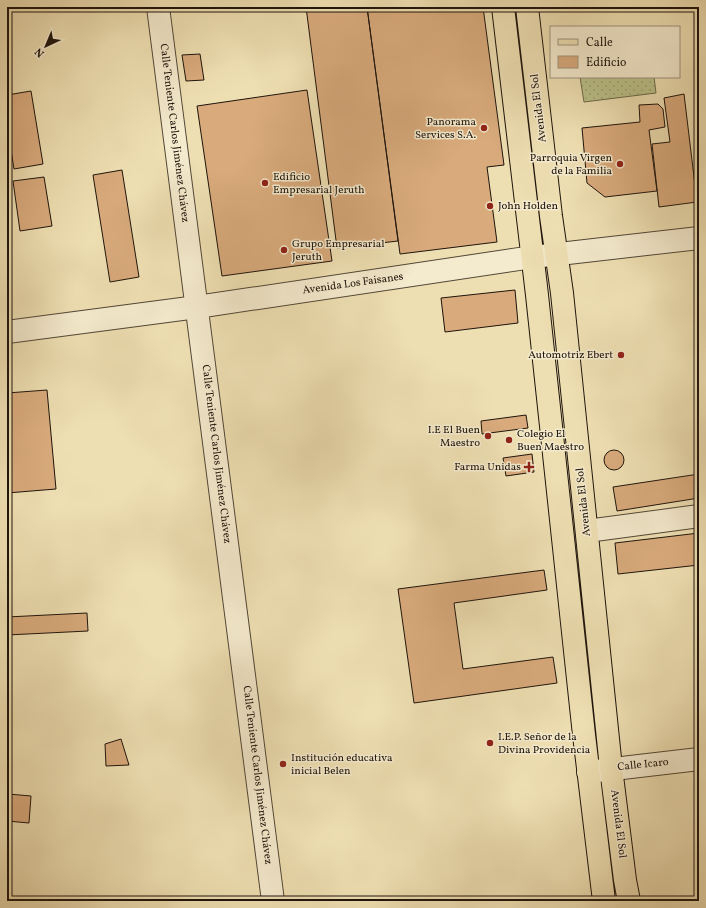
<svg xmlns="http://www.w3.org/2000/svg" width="706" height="908" font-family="Vollkorn,serif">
<defs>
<pattern id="garden-dots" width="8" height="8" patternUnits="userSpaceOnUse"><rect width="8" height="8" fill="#bbc18a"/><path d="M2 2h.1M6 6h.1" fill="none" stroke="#a0a576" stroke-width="1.8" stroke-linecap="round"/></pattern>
</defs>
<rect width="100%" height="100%" fill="#eedfb2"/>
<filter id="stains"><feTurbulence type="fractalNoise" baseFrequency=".005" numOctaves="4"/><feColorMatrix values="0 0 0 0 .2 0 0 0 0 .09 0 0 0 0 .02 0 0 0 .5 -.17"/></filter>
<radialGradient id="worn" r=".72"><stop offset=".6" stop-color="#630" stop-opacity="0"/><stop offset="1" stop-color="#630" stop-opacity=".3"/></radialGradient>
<!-- garden -->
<path fill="url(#garden-dots)" stroke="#6c6a4b" d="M580 77H654L656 93 584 102Z"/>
<!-- building -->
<path fill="#d8aa7c" stroke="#1e140c" d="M306 7H367L398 241 337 248Z
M367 7H483L504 165 487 167 497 242 400 254Z
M200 54 204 80 186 81 182 55Z
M307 90 332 261 222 276 197 106Z
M31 91 43 164 14 169 7 125V95Z
M684 94 697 202 659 207 652 144 670 142 664 98Z
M658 104 663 109 665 127 649 130 657 191 605 197 587 183 582 128 640 122 639 105Z
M122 170 139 277 110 282 93 175Z
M44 177 52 226 20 231 13 181Z
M515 290 518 323 445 332 441 298Z
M47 390 56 489 7 493V393Z
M526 415 528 428 482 434 481 421Z
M604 460a10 10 0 1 1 20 0a10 10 0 1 1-20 0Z
M532 454 534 472 506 476 503 458Z
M699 474V498L617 511 613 487Z
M699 533V565L618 574 615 543Z
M544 570 547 590 454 603 463 669 553 657 557 683 414 703 398 589Z
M87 613 88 631 7 635V617Z
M121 739 129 765 106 766 105 744Z
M8 794 31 796 29 823 7 821Z"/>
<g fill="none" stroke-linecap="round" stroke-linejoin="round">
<defs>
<path id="minor" d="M158 7 273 901
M7 332 197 307 533 257 699 238
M587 531 699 516
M588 772 699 759"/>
<path id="major" d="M503 7 537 295 584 735 604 901
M527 7 551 216 562 293 611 768 625 880 629 901"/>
</defs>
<!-- minor casing -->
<use href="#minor" stroke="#524736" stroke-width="24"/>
<!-- major casing -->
<use href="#major" stroke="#1e140c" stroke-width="24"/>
<!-- minor -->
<use href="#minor" stroke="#f4eacd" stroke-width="22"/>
<!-- major -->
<use href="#major" stroke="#eedfb2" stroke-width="22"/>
</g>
<!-- markers -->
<g fill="#8f2418" stroke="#f4eacd" stroke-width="1.5">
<circle cx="484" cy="128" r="4"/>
<circle cx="620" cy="164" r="4"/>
<circle cx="265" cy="183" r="4"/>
<circle cx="490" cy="206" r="4"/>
<circle cx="284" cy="250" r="4"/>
<circle cx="621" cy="355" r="4"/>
<circle cx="488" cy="436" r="4"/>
<circle cx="509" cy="440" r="4"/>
<path d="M527 461h4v4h4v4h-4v4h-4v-4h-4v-4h4z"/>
<circle cx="490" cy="743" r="4"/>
<circle cx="283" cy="764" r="4"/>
</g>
<g text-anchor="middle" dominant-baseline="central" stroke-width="3" stroke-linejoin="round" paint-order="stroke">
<!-- street labels -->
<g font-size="11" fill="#1e140c" stroke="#f4eacd">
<text transform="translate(539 108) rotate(-97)">Avenida El Sol</text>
<text transform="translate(174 133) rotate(83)">Calle Teniente Carlos Jiménez Chávez</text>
<text transform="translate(353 284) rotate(-8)">Avenida Los Faisanes</text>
<text transform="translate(216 454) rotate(83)">Calle Teniente Carlos Jiménez Chávez</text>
<text transform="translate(584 502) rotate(-96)">Avenida El Sol</text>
<text transform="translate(643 765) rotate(-6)">Calle Icaro</text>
<text transform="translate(257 775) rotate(83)">Calle Teniente Carlos Jiménez Chávez</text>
<text transform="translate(618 824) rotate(83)">Avenida El Sol</text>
</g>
<!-- poi labels -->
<g font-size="11" fill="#1e140c" stroke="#f4eacd" text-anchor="start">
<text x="476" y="122" text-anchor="end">Panorama<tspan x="476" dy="13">Services S.A.</tspan></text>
<text x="612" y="158" text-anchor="end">Parroquia Virgen<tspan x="612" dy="13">de la Familia</tspan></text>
<text x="273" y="177">Edificio<tspan x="273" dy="13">Empresarial Jeruth</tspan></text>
<text x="498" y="206">John Holden</text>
<text x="292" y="244">Grupo Empresarial<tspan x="292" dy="13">Jeruth</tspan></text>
<text x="613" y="355" text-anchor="end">Automotriz Ebert</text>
<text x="480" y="430" text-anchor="end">I.E El Buen<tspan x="480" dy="13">Maestro</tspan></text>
<text x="517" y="434">Colegio El<tspan x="517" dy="13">Buen Maestro</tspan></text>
<text x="521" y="467" text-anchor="end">Farma Unidas</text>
<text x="498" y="737">I.E.P. Señor de la<tspan x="498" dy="13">Divina Providencia</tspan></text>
<text x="291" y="758">Institución educativa<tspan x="291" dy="13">inicial Belen</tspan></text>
</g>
</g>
<!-- margin -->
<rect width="706" height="908" fill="none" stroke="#eedfb2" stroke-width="24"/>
<rect x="8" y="8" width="690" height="892" fill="none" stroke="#1e140c" stroke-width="2"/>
<rect x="12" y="12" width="682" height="884" fill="none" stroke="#1e140c"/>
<!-- legend -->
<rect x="550" y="26" width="130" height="52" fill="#f4eacd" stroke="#9e9480"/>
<rect x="558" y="39" width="20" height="6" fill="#eedfb2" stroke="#9e9480"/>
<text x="586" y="46" font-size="12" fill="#1e140c">Calle</text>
<rect x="558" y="56" width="20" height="12" fill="#d8aa7c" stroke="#9e9480"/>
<text x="586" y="66" font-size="12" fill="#1e140c">Edificio</text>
<!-- north arrow -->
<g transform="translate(46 46) rotate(224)" stroke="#f4eacd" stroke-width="3" paint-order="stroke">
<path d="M0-3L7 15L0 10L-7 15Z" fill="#1e140c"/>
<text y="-6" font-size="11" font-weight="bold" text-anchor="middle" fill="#1e140c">N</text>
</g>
<rect width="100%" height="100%" filter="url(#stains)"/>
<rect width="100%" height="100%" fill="url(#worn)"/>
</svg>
